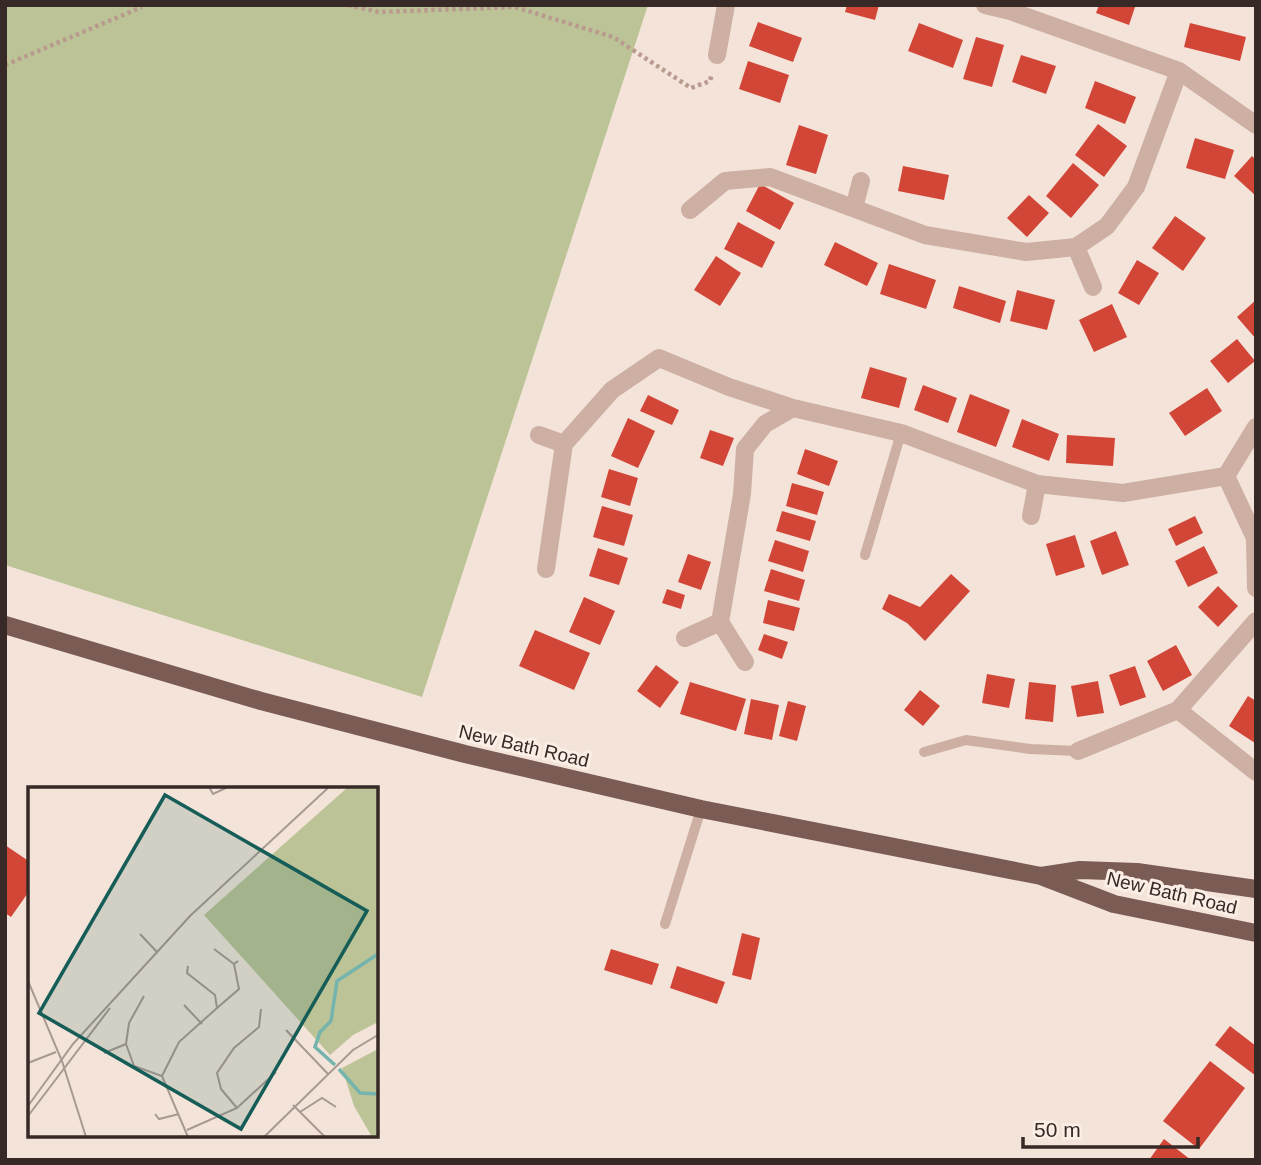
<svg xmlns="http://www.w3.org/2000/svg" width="1261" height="1165" font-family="Arial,sans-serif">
<rect width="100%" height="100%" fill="#f4e3d9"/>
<!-- green -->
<path fill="#bcc497" d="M5 5H648L422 697 5 565Z"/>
<!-- building -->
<path fill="#d24638" d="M847 5H879L875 20 845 12Z
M1099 5H1130L1135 7 1129 25 1096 13Z
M758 22 802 38 793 62 749 46Z
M919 23 963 40 953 68 908 51Z
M1190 23 1246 37 1240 61 1184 47Z
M976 37 1004 45 992 87 963 79Z
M1021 55 1056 66 1046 94 1012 82Z
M748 61 789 75 780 103 739 89Z
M1095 81 1136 97 1125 124 1085 108Z
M1098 124 1127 146 1104 177 1075 155Z
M799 125 828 135 816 174 786 165Z
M1195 138 1234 150 1225 179 1186 168Z
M1252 156 1256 160V196L1234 176Z
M1073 163 1099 185 1071 218 1046 196Z
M903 166 949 175 944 200 898 191Z
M760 184 794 203 780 230 746 211Z
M1029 195 1049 213 1027 237 1007 218Z
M1175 216 1206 238 1183 271 1152 248Z
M738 222 775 242 762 268 724 249Z
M835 242 878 263 867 286 824 265Z
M716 256 741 273 720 306 694 290Z
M1137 260 1159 273 1139 305 1118 293Z
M889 264 936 280 926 309 880 294Z
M959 286 1006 301 1000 323 953 308Z
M1017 290 1055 300 1047 330 1010 321Z
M1256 300V339L1237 317Z
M1112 304 1127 337 1094 352 1079 320Z
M1237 339 1255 361 1228 383 1210 361Z
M870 367 907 378 899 408 861 398Z
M923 385 957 398 948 423 914 410Z
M1207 388 1222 411 1185 436 1169 413Z
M970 394 1010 410 996 447 957 432Z
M648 395 679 410 672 425 640 411Z
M628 418 655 431 638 468 611 456Z
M1022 419 1059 434 1049 461 1012 447Z
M710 430 734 438 723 466 700 458Z
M1067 435 1115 438 1113 466 1066 463Z
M805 449 838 461 829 486 797 474Z
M609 469 638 478 630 506 601 497Z
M792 483 824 492 817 515 786 506Z
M602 506 633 515 624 546 593 537Z
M782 511 816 521 810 541 776 531Z
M1195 516 1203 533 1176 546 1168 529Z
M1116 531 1129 565 1102 575 1090 541Z
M1075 535 1085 567 1056 576 1046 544Z
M775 540 809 551 803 572 768 561Z
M1204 546 1218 573 1188 587 1175 561Z
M598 548 628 558 619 585 589 576Z
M688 554 711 562 701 590 678 582Z
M771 569 805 580 799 601 764 591Z
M951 574 970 591 925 641 907 623 882 609 889 594 920 607Z
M1218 586 1238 606 1218 627 1198 607Z
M667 589 685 595 681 609 662 603Z
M584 597 615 611 600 645 569 632Z
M768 600 800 608 794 631 763 623Z
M535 630 590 653 574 690 519 666Z
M764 634 788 642 782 659 758 650Z
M1176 645 1192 675 1163 691 1147 661Z
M656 665 679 682 660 708 637 691Z
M1135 666 1146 697 1120 706 1109 675Z
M987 674 1015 679 1009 708 982 703Z
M1098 681 1104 713 1077 717 1071 686Z
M690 682 746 699 736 731 680 714Z
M1029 682 1056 685 1053 722 1025 719Z
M920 690 940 706 923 726 904 710Z
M1248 696 1256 701 1255 743 1229 726Z
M751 699 779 705 772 740 744 734Z
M788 701 806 706 797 741 779 736Z
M5 845 30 862V890L11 917 5 913Z
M742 933 760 938 751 980 732 975Z
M611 949 659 964 652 985 604 970Z
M677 966 725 982 717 1004 670 988Z
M1230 1026 1256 1046V1076L1215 1045Z
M1210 1061 1245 1088 1199 1149 1163 1121Z
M1164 1139 1191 1160H1149Z"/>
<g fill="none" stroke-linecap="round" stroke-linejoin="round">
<!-- path -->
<path stroke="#b99a8e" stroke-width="4.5" stroke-dasharray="3.5 3.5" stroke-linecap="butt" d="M348 5 379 12 515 7 613 37 691 88 710 81 712 73
M5 65 142 7"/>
<!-- service -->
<path stroke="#cdb0a3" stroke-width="10" d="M865 555 901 433
M924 752 966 740 1030 749 1078 751
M665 924 701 809"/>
<!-- minor -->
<path stroke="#cdb0a3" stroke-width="18" d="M985 5 1010 11 1179 71 1256 125
M717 55 726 5
M854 208 861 181
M690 210 725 181 770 177 925 235 1026 252 1076 247 1107 226 1136 187 1179 71
M1076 247 1093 287
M793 408 901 433 1037 484 1123 493 1226 476
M1256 427 1226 476 1255 538 1256 588
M539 435 564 444 612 390 659 358 729 387 793 408 765 424 745 449 742 494 720 622 685 638
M1031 516 1037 484
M546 569 564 444
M720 622 745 662
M1178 710 1256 772
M1078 751 1178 710 1256 621"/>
<!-- primary -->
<path stroke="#7b5c55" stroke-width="18" d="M5 625 261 701 465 754 701 809 1041 876 1114 904 1256 933
M1041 876 1080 870 1137 872 1256 889"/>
</g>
<g text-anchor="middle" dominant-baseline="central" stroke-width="6" stroke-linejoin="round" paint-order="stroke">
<!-- street labels -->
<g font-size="19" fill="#372926" stroke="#fbeee5">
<text transform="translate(524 746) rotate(13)">New Bath Road</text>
<text transform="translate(1172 893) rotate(13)">New Bath Road</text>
</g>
</g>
<!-- overview -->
<g transform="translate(28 787)">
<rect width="350" height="350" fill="#f4e3d9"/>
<path d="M320 0H350V235L325 248 302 268 176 128ZM350 262V350H344L326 319 314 281Z" fill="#bcc497"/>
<path fill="none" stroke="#75b4ad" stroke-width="3.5" d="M307 278 287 260 292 245 303 234 309 194 350 167M311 282 332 306 350 307"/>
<path fill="none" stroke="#a89991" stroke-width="2" d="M181 0 185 7 200 0M112 147 129 165M186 162 206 177M160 179 159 186 187 208 189 221 211 202 206 177 210 174M0 194 34 274 58 350M116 209 101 236 98 257 106 279 134 289 160 350M156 218 174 237M258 243 300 287M76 266 98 257M0 276 28 265M134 289 151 255 189 221M265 318 297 350M0 319 45 257 162 129 301 0M209 321 193 302 189 286 206 261 231 240 233 222M272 325 294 311 308 320M127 327 131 332 151 327M0 329 82 221M159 343 209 321 248 285M236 350 325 263 350 248"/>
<path fill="#175d57" fill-opacity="0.15" stroke="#175d57" stroke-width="3.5" d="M137 8 339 124 213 342 11 226Z"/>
<rect width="350" height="350" fill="none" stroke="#372926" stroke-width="3.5"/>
</g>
<!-- border -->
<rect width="1261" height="1165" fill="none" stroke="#372926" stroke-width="14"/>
<!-- scale -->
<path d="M1023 1137v10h175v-10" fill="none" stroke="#372926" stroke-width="3.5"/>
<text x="1034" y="1137" font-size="21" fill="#372926" stroke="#fbeee5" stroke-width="5" paint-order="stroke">50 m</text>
</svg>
